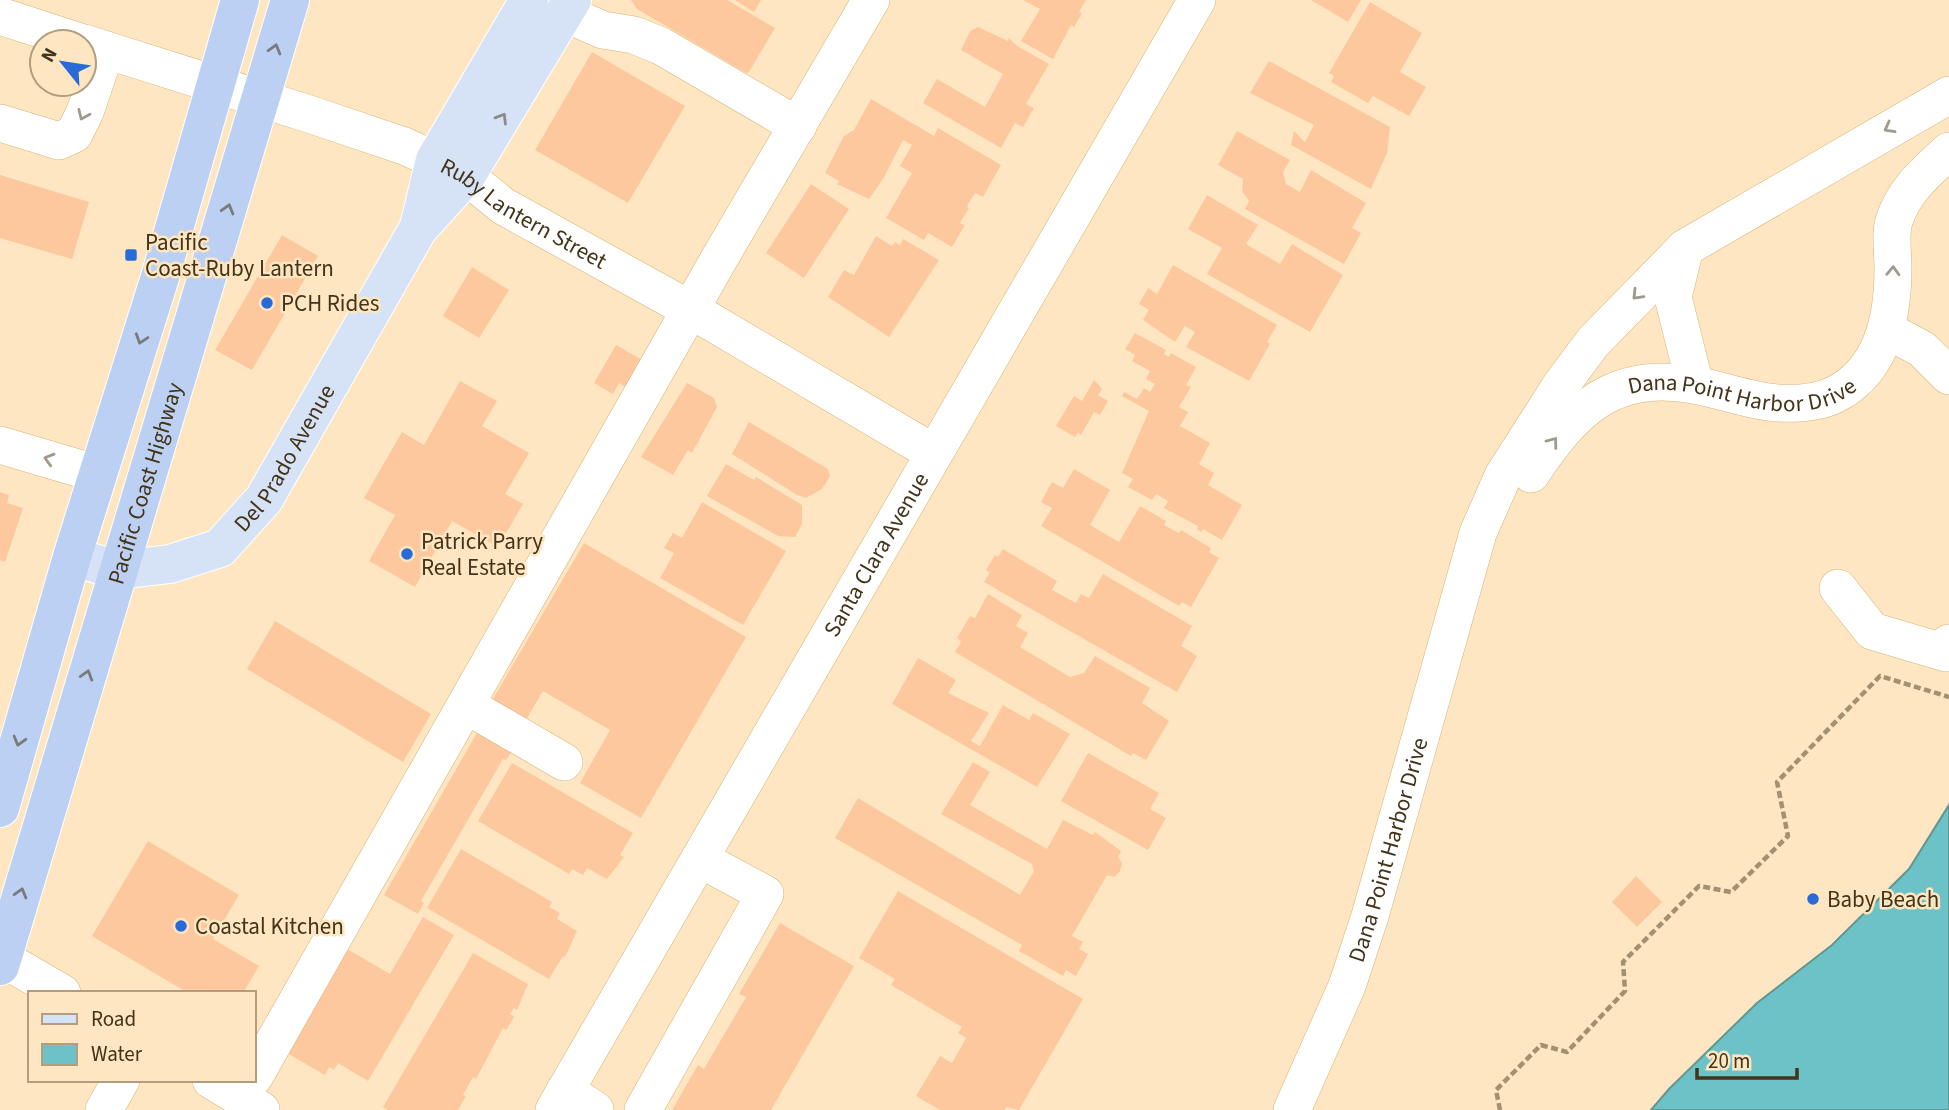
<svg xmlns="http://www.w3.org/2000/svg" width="1949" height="1110" font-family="'Source Sans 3',sans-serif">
<rect width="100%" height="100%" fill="#fde6c1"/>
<!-- water -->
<path fill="#6dc2c7" stroke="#609793" stroke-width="2" d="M1949 805V1110H1651L1669 1089 1757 1003 1832 945 1909 869Z"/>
<!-- building -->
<path fill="#fdc89d" d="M631 0H727L775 28 749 72 746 73 637 9Z
M735 0H761L754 12Z
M1023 0H1086L1079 12 1082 13 1074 27 1071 25 1053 59 1021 41 1040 9Z
M1311 0H1361L1348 22Z
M1370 2 1422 33 1400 72 1426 87 1409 116 1373 96 1368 103 1331 82 1334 76 1329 73Z
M978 27 1008 41 1009 38 1017 46 1049 64 1026 104 1034 108 1023 127 1015 123 1001 148 923 103 937 79 985 107 1003 74 961 50 970 31Z
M592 52 685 106 628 203 535 150Z
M1269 61 1390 127 1387 153 1371 189 1291 145 1294 131 1305 142 1314 125 1250 93Z
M871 99 934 136 938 128 1001 165 983 197 975 193 967 206 969 208 960 223 965 225 952 247 928 233 924 240 886 218 912 173 900 166 912 145 903 140 883 179 869 199 837 184 839 181 825 173 844 136 854 130Z
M1237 131 1290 160 1283 172 1286 184 1300 192 1311 170 1366 203 1352 228 1361 233 1344 264 1245 209 1249 201 1242 191 1243 179 1218 165Z
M0 175 89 202 72 259 0 238Z
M811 184 849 209 804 278 766 253Z
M1207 195 1258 225 1246 244 1280 264 1292 244 1343 275 1310 332 1207 274 1222 248 1188 229Z
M282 235 318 256 252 370 215 350Z
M876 236 892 246 895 242 900 245 903 239 939 260 889 337 828 297 844 270 854 275Z
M1173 265 1277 325 1267 342 1270 344 1249 381 1186 347 1195 332 1185 326 1175 342 1143 320 1149 310 1139 304 1148 288 1157 294Z
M472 267 509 290 479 338 443 316Z
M1135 333 1166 350 1164 354 1169 357 1171 353 1196 367 1186 385 1191 387 1179 407 1188 412 1180 426 1210 443 1199 464 1214 473 1208 485 1242 505 1222 540 1203 529 1201 532 1197 529 1198 526 1164 508 1168 501 1156 494 1152 500 1128 487 1133 479 1122 473 1149 411 1122 396 1124 392 1137 399 1144 388 1150 392 1155 384 1146 379 1150 371 1132 361 1135 355 1125 349Z
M616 345 646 362 630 390 619 383 613 394 594 383Z
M1094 380 1102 389 1098 395 1108 401 1100 415 1094 412 1081 435 1078 432 1075 437 1056 426 1074 396 1082 401Z
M460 381 497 401 482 426 529 453 505 494 523 504 498 547 452 521 415 587 369 561 395 515 364 498 402 432 424 445Z
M687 383 714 398 717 407 692 453 688 450 673 475 641 457Z
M749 422 828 469 830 476 822 489 806 498 797 495 732 454Z
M726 464 754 480 756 477 802 505V524L795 537 778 536 707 496Z
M1074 469 1110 490 1090 525 1119 542 1140 506 1166 521 1164 525 1179 533 1181 530 1211 548 1209 552 1219 558 1191 607 1182 602 1179 606 1041 526 1052 508 1041 502 1052 482 1063 488Z
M0 492 9 495 7 503 23 508 5 562 0 560Z
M702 502 786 551 743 625 660 578 674 553 664 548 673 533 682 538Z
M584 543 746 637 641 818 580 783 610 730 543 691 524 723 490 704Z
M1003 549 1057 581 1052 590 1076 603 1081 594 1089 598 1103 574 1192 626 1181 646 1197 656 1177 692 984 582 990 572 986 570 995 555 998 557Z
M988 594 1022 615 1016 626 1028 633 1020 647 1070 677 1084 673 1095 656 1150 688 1142 703 1169 721 1146 760 1133 753 1131 756 955 652 961 642 957 638 970 616 975 618Z
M275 621 431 714 403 762 247 669Z
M918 658 956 680 948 693 989 713 971 741 980 746 1003 705 1029 720 1033 713 1070 734 1037 787 892 704Z
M478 731 512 751 506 760 503 759 421 901 424 903 418 914 384 895Z
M1088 753 1159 793 1150 809 1166 818 1148 850 1061 801Z
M973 762 990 772 970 805 1047 849 1063 820 1093 835 1095 832 1121 851 1118 857 1122 863 1120 871 1114 877 1107 875 1072 936 1083 942 1079 949 1088 954 1076 976 1066 970 1063 976 1019 951 1022 945 835 838 858 798 1020 895 1034 871 1032 864 941 814Z
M512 763 633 833 620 855 624 857 607 879 587 868 583 875 572 869 569 874 478 821Z
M148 841 239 895 213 939 259 966 243 993H188L92 936Z
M461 849 552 902 549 907 560 913 557 919 577 931 565 957 563 956 549 979 427 908Z
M1636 876 1662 902 1637 927 1612 902Z
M898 891 1083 999 1019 1110 1006 1107 1005 1110H940L916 1096 940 1056 952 1063 966 1038 958 1033 962 1027 891 985 895 979 859 958Z
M423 917 454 935 368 1081 338 1063 334 1070 329 1067 325 1075 287 1053 347 949 390 974Z
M780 923 854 966 771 1110H672L698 1065 704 1069 746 997 739 994Z
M473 953 528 984 517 1010 514 1008 510 1014 514 1017 506 1030 503 1028 476 1079 473 1077 463 1095 466 1096 458 1110H388L383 1107Z"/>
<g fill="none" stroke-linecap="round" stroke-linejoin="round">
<defs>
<g id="minor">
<path d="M564 13 603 30 634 35 661 46 798 126"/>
<path d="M0 16 80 42"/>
<path id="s1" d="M84 43 309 114 404 146 435 160 466 176 503 206 691 310 934 453"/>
<path d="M0 123 59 141 74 134 85 112 106 50"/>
<path d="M1685 248 1673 297 1695 385"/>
<path d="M1888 331 1922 349 1949 376"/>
<path d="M0 445 98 474"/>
<path id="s2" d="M1531 474C1573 410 1613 370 1694 385 1723 390 1748 401 1777 403 1795 404 1817 403 1834 395 1883 371 1893 317 1893 268 1893 254 1890 234 1894 221 1904 190 1926 172 1949 151"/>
<path d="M1838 588 1872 631 1946 653 1949 643"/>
<path d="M466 705 564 762"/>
<path d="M0 957 62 993"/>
<path d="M254 1077 719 259 871 0"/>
<path d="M211 1080 261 1110"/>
<path d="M565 1090 595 1110"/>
<path d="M104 1110 121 1080"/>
<path id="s3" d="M554 1110 1197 0"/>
<path d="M643 1110 765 894 700 859"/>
<path id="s4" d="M1292 1110 1347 986 1370 916 1478 533 1503 476 1561 385 1593 342 1685 248 1949 95"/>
</g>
<g id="major">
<path d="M419 227 435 160 529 0"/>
<path id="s5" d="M72 557 119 570 170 564 220 548 264 499 418 229 466 176 572 0"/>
</g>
<g id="highway">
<path d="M0 808 72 557 161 274 240 0"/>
<path id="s6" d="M0 966 290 0"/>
</g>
</defs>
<!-- minor casing -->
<use href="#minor" stroke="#d8b374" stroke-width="38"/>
<!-- major casing -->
<use href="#major" stroke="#fff" stroke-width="40"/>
<!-- highway casing -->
<use href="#highway" stroke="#fff" stroke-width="40"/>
<!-- path -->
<path stroke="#a39070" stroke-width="4.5" stroke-dasharray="7 3.5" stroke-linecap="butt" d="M1500 1110 1496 1090 1541 1045 1567 1052 1625 991 1623 962 1699 886 1731 892 1788 836 1777 782 1880 676 1949 697"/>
<!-- minor -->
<use href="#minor" stroke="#fff" stroke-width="37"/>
<!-- major -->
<use href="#major" stroke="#d6e3f7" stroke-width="38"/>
<!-- highway -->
<use href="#highway" stroke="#bbd0f2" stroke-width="38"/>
</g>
<!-- one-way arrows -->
<defs><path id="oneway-chevron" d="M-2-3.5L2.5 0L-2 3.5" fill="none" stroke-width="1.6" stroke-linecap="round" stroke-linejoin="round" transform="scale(1.75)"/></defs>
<g stroke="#787a7b">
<use href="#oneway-chevron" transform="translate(275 49) rotate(-74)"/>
<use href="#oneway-chevron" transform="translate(228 209) rotate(-74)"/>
<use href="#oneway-chevron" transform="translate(141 339) rotate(108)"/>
<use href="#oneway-chevron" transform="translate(87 675) rotate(-73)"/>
<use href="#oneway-chevron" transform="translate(19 741) rotate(106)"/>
<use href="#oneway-chevron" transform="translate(21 893) rotate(-74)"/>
</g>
<g stroke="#a0998c">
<use href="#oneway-chevron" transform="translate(83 115) rotate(114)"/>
<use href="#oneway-chevron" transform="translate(1889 128) rotate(151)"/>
<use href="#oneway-chevron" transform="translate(1893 271) rotate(-88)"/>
<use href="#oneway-chevron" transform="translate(1637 295) rotate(134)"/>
<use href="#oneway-chevron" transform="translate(1553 442) rotate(-53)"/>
<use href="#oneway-chevron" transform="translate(49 459) rotate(-164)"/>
</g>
<use stroke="#8c8b88" href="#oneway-chevron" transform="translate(502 118) rotate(-59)"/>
<!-- markers -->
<g fill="#286ad7" stroke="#fde6c1" stroke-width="2.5">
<rect x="124" y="248" width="14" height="14" rx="3.5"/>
<circle cx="267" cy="303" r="7"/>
<circle cx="407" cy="554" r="7"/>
<circle cx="1813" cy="899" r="7"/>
<circle cx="181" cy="926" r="7"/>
</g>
<g text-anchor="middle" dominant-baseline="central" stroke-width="5" stroke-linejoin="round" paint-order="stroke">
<!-- street labels -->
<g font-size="23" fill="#423319" stroke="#fde6c1">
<text stroke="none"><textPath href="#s1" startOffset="474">Ruby Lantern Street</textPath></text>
<text stroke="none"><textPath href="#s2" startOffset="250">Dana Point Harbor Drive</textPath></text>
<text stroke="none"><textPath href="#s5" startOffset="264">Del Prado Avenue</textPath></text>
<text stroke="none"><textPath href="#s6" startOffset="504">Pacific Coast Highway</textPath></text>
<text stroke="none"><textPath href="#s3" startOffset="642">Santa Clara Avenue</textPath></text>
<text stroke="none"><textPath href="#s4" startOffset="278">Dana Point Harbor Drive</textPath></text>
</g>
<!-- poi labels -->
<g font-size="23" fill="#423319" stroke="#fde6c1" text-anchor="start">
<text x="145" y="242">Pacific<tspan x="145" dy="26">Coast-Ruby Lantern</tspan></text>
<text x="281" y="303">PCH Rides</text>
<text x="421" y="541">Patrick Parry<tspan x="421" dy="26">Real Estate</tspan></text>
<text x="1827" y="899">Baby Beach</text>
<text x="195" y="926">Coastal Kitchen</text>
</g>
</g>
<!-- legend -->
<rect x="28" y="991" width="228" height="91" fill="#fde6c1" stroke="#b29e7e" stroke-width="2"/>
<rect x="42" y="1014" width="35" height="10" fill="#d6e3f7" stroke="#b29e7e" stroke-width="2"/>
<text x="91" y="1026" font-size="21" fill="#423319">Road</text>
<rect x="42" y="1044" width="35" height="21" fill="#6dc2c7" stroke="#b29e7e" stroke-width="2"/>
<text x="91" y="1061" font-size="21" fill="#423319">Water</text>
<!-- north arrow -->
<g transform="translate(63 63) rotate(300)"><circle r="33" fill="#fde6c1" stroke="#b29e7e" stroke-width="2"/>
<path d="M0-5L12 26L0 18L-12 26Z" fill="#286ad7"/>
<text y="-10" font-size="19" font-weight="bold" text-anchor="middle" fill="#423319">N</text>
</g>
<!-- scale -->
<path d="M1697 1068v10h100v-10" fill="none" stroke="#423319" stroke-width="3.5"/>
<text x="1708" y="1068" font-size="21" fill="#423319" stroke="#fde6c1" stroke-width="5" paint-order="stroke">20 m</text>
</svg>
